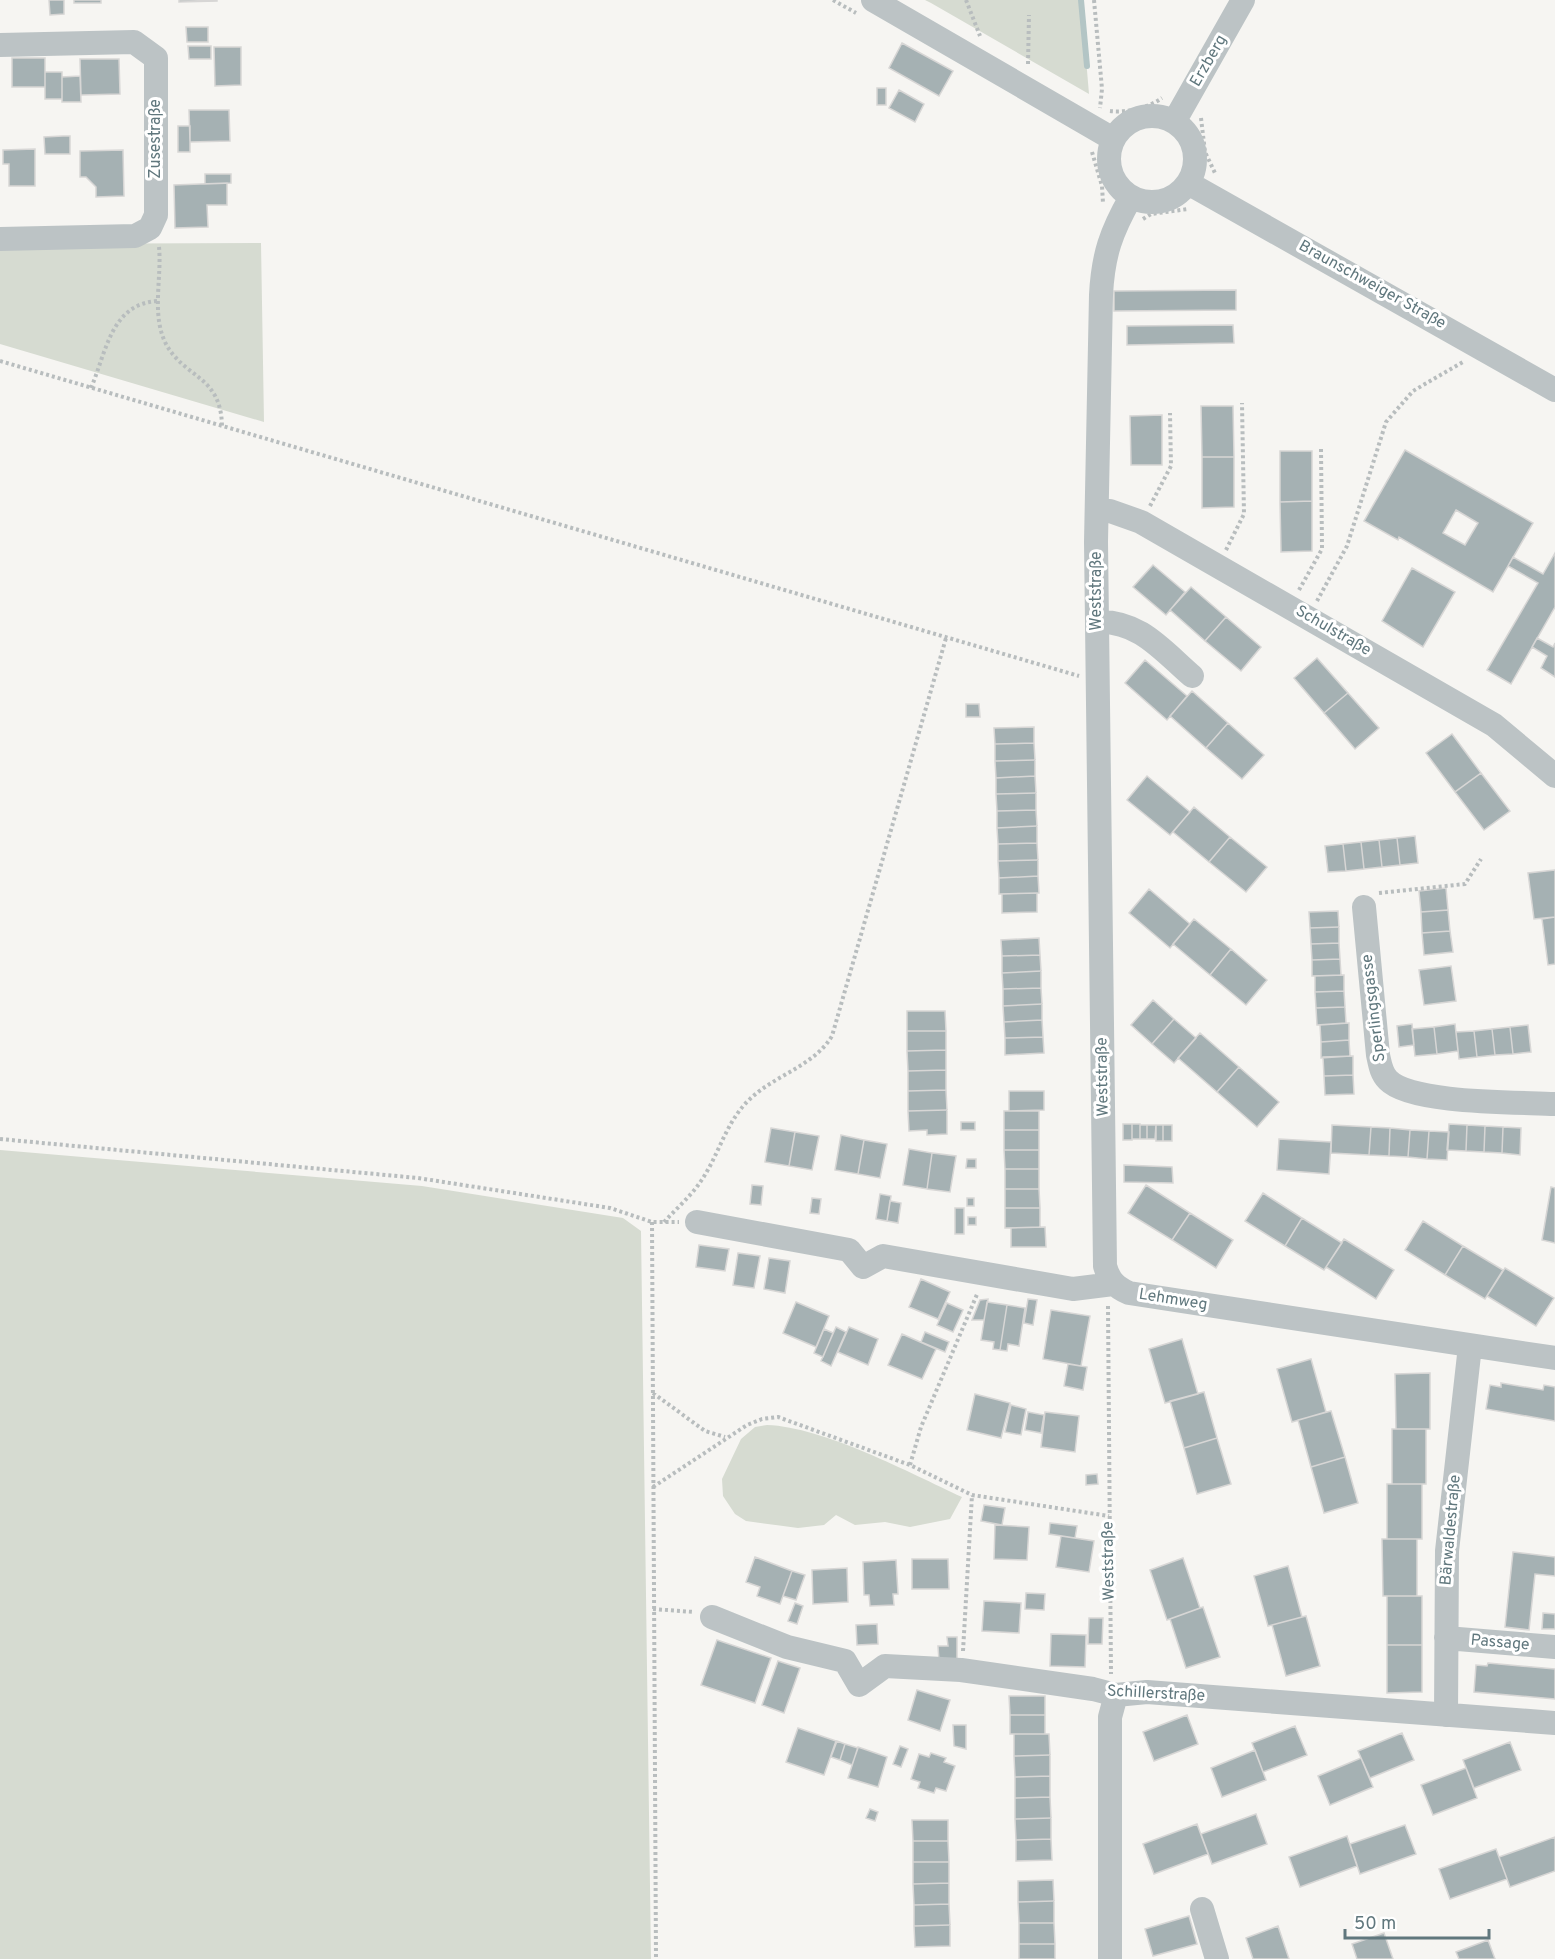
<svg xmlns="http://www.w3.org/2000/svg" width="1555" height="1959" font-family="Overpass,sans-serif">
<rect width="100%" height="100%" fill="#f6f5f2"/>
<!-- green -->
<path fill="#d6dbd1" d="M925 0H1081L1089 94 931 3Z
M261 243 264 422 0 344V244Z
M0 1150 422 1186 623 1218 641 1231 651 1959H0Z
M767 1425C824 1427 910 1473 962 1497L950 1519 910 1527 885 1522 855 1525 836 1515 824 1525 798 1528 746 1521 735 1514 723 1496 722 1479 741 1439 755 1427Z"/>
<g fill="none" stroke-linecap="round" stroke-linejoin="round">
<!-- stream -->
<path stroke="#b3c5c5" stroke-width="6" d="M1081 0 1087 66"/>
</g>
<!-- building -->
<path fill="#a5b1b3" stroke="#d7d6d5" stroke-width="1.5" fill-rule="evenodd" d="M49 0H64V14L50 15Z
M74 0H101V3H74Z
M179 0H217V1L179 2Z
M186 27H208V42H187Z
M902 43 953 71 939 96 889 68Z
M188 46H211V59H189Z
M214 47H241V85L215 86Z
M12 58H45V87H12Z
M80 59H119L120 94 81 95Z
M45 72H62V99H45Z
M80 76 81 102H62V77Z
M877 88H886V105H877Z
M899 90 924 104 915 122 889 108Z
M189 110H229L230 141 190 142Z
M178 126H190V152H178Z
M63 136H70V154H45L44 137Z
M35 149V186H9V164H3V150Z
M123 150 124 196 96 197V187L86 177H80V151Z
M205 174H231V183L205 184Z
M227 183V205H207L208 227 175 228 174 185Z
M1236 290V310L1114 311V291Z
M1233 325 1234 343 1127 345V326Z
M1201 406H1233L1234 457H1202Z
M1162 415V465H1131L1130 416Z
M1405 450 1533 523 1493 592 1399 537 1398 540 1364 521ZM1456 510 1478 523 1465 545 1443 533Z
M1280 451H1312V501L1280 502Z
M1202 457H1234V507L1202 508Z
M1312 501V551L1281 552 1280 502Z
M1555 553V607L1511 684 1487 670 1538 583 1508 566 1513 557 1543 574Z
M1153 565 1185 592 1166 615 1133 587Z
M1412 568 1455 592 1423 647 1382 621Z
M1191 587 1226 617 1205 641 1170 610Z
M1226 617 1261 647 1241 671 1205 641Z
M1537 638 1553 647 1555 643V677L1541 668 1547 656 1532 647Z
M1317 658 1348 693 1324 713 1294 678Z
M1145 660 1187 696 1167 720 1125 683Z
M1192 691 1228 723 1206 748 1170 716Z
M1348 693 1379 728 1355 749 1324 713Z
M966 704H979L980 717H966Z
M1228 723 1264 755 1242 779 1206 748Z
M1034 727V743L995 744 994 728Z
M1452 734 1481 773 1455 792 1426 753Z
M1034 743 1035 760 995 761V744Z
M1035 760V776L996 778 995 761Z
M1481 773 1510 811 1484 830 1455 792Z
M1035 776 1036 793 996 794V778Z
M1147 776 1190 812 1170 835 1127 800Z
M1036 793V810L997 811 996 794Z
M1194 807 1230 837 1209 862 1173 832Z
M1036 810 1037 826 997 828V811Z
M1037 826V843L998 844 997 828Z
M1415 836 1418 863 1400 865 1397 838Z
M1230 837 1267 867 1246 892 1209 862Z
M1397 838 1400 865 1382 867 1379 840Z
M1379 840 1382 867 1364 869 1361 842Z
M1361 842 1364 869 1346 871 1343 844Z
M1037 843 1038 860 998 861V844Z
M1343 844 1346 871 1328 872 1325 846Z
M1038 860V876L999 878 998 861Z
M1555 870V917L1534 919 1528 873Z
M1038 876 1039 893 999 894V878Z
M1446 888 1448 910 1421 912 1419 891Z
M1149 889 1190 924 1170 948 1129 913Z
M1037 893V912L1002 913V894Z
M1448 910 1450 931 1422 933 1421 912Z
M1338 911 1339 927 1310 928 1309 912Z
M1555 917V964L1548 965 1542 919Z
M1194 919 1231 949 1210 975 1173 944Z
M1339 927V943L1311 944 1310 928Z
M1450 931 1453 952 1424 955 1422 933Z
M1039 938 1040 955 1002 956 1001 940Z
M1339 943 1340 959 1312 960 1311 944Z
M1231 949 1267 980 1246 1005 1210 975Z
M1040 955 1041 971 1002 973V956Z
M1340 959 1341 975 1312 976V960Z
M1451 966 1456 1001 1424 1005 1419 970Z
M1041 971V988L1003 989 1002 973Z
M1344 975V991L1315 992V976Z
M1041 988 1042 1004 1003 1006V989Z
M1344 991 1345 1007 1316 1008 1315 992Z
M1153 1000 1174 1019 1152 1044 1131 1025Z
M1042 1004V1020L1004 1022 1003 1006Z
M1345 1007 1346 1023 1317 1025 1316 1008Z
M907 1011H945L946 1031H907Z
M1174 1019 1196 1038 1174 1063 1152 1044Z
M1042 1020 1043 1037 1005 1038 1004 1022Z
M1349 1023V1040L1321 1042 1320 1025Z
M1412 1024 1414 1045 1399 1047 1397 1026Z
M1455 1024 1458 1051 1437 1054 1434 1027Z
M1528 1025 1531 1052 1513 1054 1510 1027Z
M1434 1027 1437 1054 1415 1056 1412 1029Z
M1510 1027 1513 1054 1495 1055 1492 1029Z
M1492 1029 1495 1055 1477 1057 1474 1031Z
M907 1031H946V1050L907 1051Z
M1474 1031 1477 1057 1459 1059 1456 1032Z
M1200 1033 1239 1067 1217 1092 1178 1058Z
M1043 1037 1044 1053 1005 1055V1038Z
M1349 1040 1350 1056 1321 1058V1042Z
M946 1050V1070L908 1071 907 1051Z
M1353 1056V1075L1324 1076 1323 1057Z
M1239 1067 1279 1102 1257 1127 1217 1092Z
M946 1070V1090L908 1091V1071Z
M1353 1075 1354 1094 1325 1095 1324 1076Z
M946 1090 947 1110 908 1111V1091Z
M1009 1091H1044V1110L1009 1111Z
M947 1110V1134L927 1135V1130L909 1131 908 1111Z
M1004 1111H1039V1130H1004Z
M961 1122H975V1130H961Z
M1123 1124H1132V1140H1123Z
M1132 1124H1140V1139H1132Z
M1449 1124 1467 1125 1466 1151 1447 1150Z
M1140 1125H1147V1139H1140Z
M1147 1125H1156L1155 1139H1147Z
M1156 1125H1163V1141H1156Z
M1163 1125H1172V1141H1163Z
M1332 1125 1371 1127 1369 1155 1331 1153Z
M1467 1125 1485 1126 1484 1152 1466 1151Z
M1485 1126 1503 1127 1502 1153 1484 1152Z
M1371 1127 1390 1128 1389 1156 1369 1155Z
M1503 1127 1521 1128 1520 1155 1502 1153Z
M771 1128 795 1132 789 1166 765 1162Z
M1390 1128 1410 1130 1408 1157 1389 1156Z
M1004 1130H1039V1150H1004Z
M1410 1130 1429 1131 1427 1159 1408 1157Z
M1429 1131 1449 1132 1447 1160 1427 1159Z
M795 1132 819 1136 812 1170 789 1166Z
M841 1135 864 1140 858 1174 835 1170Z
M1279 1139 1331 1142 1329 1174 1277 1170Z
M864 1140 887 1144 880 1178 858 1174Z
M909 1149 932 1153 927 1189 903 1185Z
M1004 1150H1039V1169H1005Z
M932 1153 956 1156 950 1192 927 1189Z
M967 1159H976V1168H966Z
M1124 1165 1172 1167 1173 1183 1124 1182Z
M1005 1169H1039V1189H1005Z
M752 1185 763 1186 761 1205 750 1204Z
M1146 1185 1190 1213 1172 1240 1128 1213Z
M1551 1187 1555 1188V1243L1542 1240Z
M1005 1189H1039L1040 1208H1005Z
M1263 1193 1302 1218 1285 1246 1245 1221Z
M880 1194 891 1196 887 1221 876 1219Z
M812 1198 821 1199 819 1214 810 1213Z
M967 1198H974V1206H967Z
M890 1201 901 1203 898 1223 887 1221Z
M955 1208H964V1234H955Z
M1005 1208H1040V1227L1005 1228Z
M1190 1213 1233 1240 1216 1268 1172 1240Z
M968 1217H976V1225H968Z
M1302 1218 1342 1243 1324 1270 1285 1246Z
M1423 1221 1463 1246 1445 1275 1405 1250Z
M1045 1227 1046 1247H1011V1228Z
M1344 1239 1394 1270 1376 1299 1326 1267Z
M699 1245 729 1249 725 1271 696 1267Z
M1463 1246 1503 1270 1485 1299 1445 1275Z
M738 1253 760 1256 754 1288 733 1285Z
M769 1258 790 1261 785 1293 764 1289Z
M1505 1268 1554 1298 1536 1326 1487 1296Z
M921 1279 950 1292 938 1319 909 1307Z
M988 1299 984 1320H972L980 1300Z
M1028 1299 1037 1300 1033 1325 1024 1323Z
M796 1302 829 1316 816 1347 783 1333Z
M987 1302 1007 1305 1000 1350 993 1349 994 1342 981 1340Z
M947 1303 963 1310 953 1332 937 1325Z
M1007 1305 1025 1308 1019 1346 1008 1344 1007 1351 1000 1350Z
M1051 1310 1090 1316 1081 1366 1043 1359Z
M836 1327 846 1332 831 1366 821 1361Z
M849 1327 878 1339 868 1365 838 1352Z
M824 1329 833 1333 823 1357 814 1353Z
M925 1332 949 1342 945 1352 921 1342Z
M902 1334 936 1349 922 1379 888 1365Z
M1182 1339 1198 1394 1165 1403 1149 1349Z
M1311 1359 1326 1412 1292 1422 1277 1369Z
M1068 1364 1087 1367 1083 1390 1064 1386Z
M1430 1373V1429H1396L1395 1374Z
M1501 1383 1543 1390 1544 1385 1555 1387V1421L1486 1409 1490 1385 1501 1387Z
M1204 1392 1217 1438 1184 1448 1170 1401Z
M975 1394 1010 1403 1001 1438 967 1430Z
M1011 1405 1026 1409 1021 1435 1005 1432Z
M1331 1411 1345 1457 1311 1467 1298 1420Z
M1028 1412 1044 1415 1041 1433 1025 1430Z
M1045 1412 1079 1416 1075 1452 1041 1447Z
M1392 1429H1426V1484H1392Z
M1217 1438 1231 1484 1197 1494 1184 1448Z
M1345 1457 1358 1503 1324 1513 1311 1467Z
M1097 1474 1098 1484 1086 1485V1475Z
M1387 1484H1422V1539H1387Z
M984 1505 1005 1508 1002 1525 981 1521Z
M1050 1523 1077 1526 1075 1538 1049 1534Z
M995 1525 1029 1527 1027 1560 994 1559Z
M1061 1536 1094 1541 1089 1572 1056 1567Z
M1382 1539H1417V1596H1383Z
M1513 1552 1555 1557V1576L1535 1574 1529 1630 1505 1627Z
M755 1557 792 1571 780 1604 757 1596 760 1587 746 1582Z
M1183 1558 1200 1608 1167 1620 1150 1570Z
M912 1559H948L949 1589H912Z
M896 1560 898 1594H893L894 1605 870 1606 869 1595H864L863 1562Z
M1288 1566 1302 1617 1268 1626 1254 1576Z
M847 1568 848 1602 813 1604 812 1570Z
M792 1571 805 1575 796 1600 783 1596Z
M1026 1593 1045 1594 1044 1610 1025 1609Z
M1387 1596H1422V1645H1387Z
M984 1601 1021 1603 1019 1633 982 1631Z
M795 1603 803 1606 797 1624 788 1621Z
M1203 1607 1220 1657 1186 1668 1170 1619Z
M1543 1613 1555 1614V1629H1542Z
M1306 1616 1320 1666 1286 1676 1272 1625Z
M1089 1618H1103L1102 1644H1088Z
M877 1624 878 1644 857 1645 856 1625Z
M1051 1634 1086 1635 1085 1667 1050 1666Z
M947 1637H957V1660L939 1661 938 1646H948Z
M717 1640 771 1658 755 1703 701 1685Z
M1387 1645H1422V1692L1387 1693Z
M778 1661 800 1668 784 1713 762 1705Z
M1488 1663 1555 1669V1699L1474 1692 1476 1665 1487 1666Z
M917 1690 950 1700 940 1731 908 1720Z
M1009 1696H1045V1715H1010Z
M1010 1715H1045V1734H1010Z
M1187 1715 1198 1744 1154 1761 1143 1732Z
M953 1725H966V1749L954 1746Z
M1295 1726 1307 1755 1263 1772 1252 1743Z
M798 1728 836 1741 824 1775 786 1762Z
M1402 1733 1414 1760 1370 1778 1358 1751Z
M1014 1734H1049L1050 1755 1014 1756Z
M837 1741 845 1744 840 1760 831 1757Z
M1510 1742 1521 1770 1474 1788 1463 1760Z
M845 1744 858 1748 852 1765 840 1760Z
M900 1746 908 1749 901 1767 893 1764Z
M858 1747 887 1757 878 1787 848 1778Z
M1255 1750 1266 1780 1222 1797 1211 1768Z
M931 1753 946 1758 944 1762 955 1766 946 1791 936 1788 934 1793 918 1788 920 1782 911 1779 919 1754 929 1757Z
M1050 1755V1776L1015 1777 1014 1756Z
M1361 1758 1373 1787 1330 1805 1318 1776Z
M1466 1768 1477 1798 1433 1815 1421 1785Z
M1050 1776V1797L1015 1798V1777Z
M1050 1797 1051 1818 1015 1819V1798Z
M870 1809 878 1812 875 1821 866 1818Z
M1256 1814 1267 1844 1212 1864 1201 1834Z
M1051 1818V1839L1016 1840 1015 1819Z
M912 1820H948V1841H913Z
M1197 1824 1208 1854 1154 1874 1143 1844Z
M1405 1825 1416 1854 1360 1874 1350 1844Z
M1347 1836 1357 1866 1300 1887 1289 1857Z
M1555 1837V1871L1510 1887 1499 1857Z
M1051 1839 1052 1860 1016 1861V1840Z
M913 1841H948L949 1862H913Z
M1496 1849 1507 1879 1450 1899 1439 1869Z
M913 1862H949V1883L913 1884Z
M1053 1880 1054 1901 1018 1902V1881Z
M949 1883V1904L914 1905 913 1884Z
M1054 1901V1923H1019L1018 1902Z
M949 1904 950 1925 914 1926V1905Z
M1189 1916 1197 1944 1153 1956 1145 1929Z
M1019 1923H1054L1055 1944H1019Z
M950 1925V1946L915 1947 914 1926Z
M1278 1926 1289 1959H1253L1246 1938Z
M1384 1933 1393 1959H1357L1352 1944Z
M1488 1940 1495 1959H1459L1456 1952Z
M1019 1944H1055V1959H1019Z"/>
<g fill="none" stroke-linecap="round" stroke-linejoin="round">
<!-- path -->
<path stroke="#b8bdbe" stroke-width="4" stroke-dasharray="3 3" stroke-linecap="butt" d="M833 0 856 13
M966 0 980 36
M1094 0 1102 89 1100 108
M1028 64 1029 15
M1110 111C1127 113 1148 108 1162 98
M1201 118 1205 152 1215 173
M1092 152 1102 186 1103 203
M1143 219 1151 214 1188 209
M159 247C162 278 151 315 166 344 185 379 221 375 222 426
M0 361 1079 676
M91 388C106 353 111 303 158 301
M1150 506 1171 466 1170 413
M1226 550 1244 514 1242 403
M1299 590 1322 549 1321 449
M1317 601 1347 546 1386 422 1413 391 1463 362
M1379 893 1465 884 1481 859
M0 1139 418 1178 610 1208 652 1222H679
M652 1222 656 1959
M664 1222C676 1209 691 1196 701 1181 719 1155 726 1121 750 1099 775 1075 814 1066 832 1036L946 638
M1108 1306 1111 1674
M653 1393 705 1431 725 1437
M910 1465 921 1427 978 1292
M653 1487 747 1425 762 1419 778 1417 910 1465 972 1495 1109 1516
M653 1609 694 1612
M963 1651 972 1495"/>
<!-- minor -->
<path stroke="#bcc3c5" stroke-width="24" d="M873 0 1113 139
M0 45 134 42 156 58V215L150 228 135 236 0 239
M1109 159a43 43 0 1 1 86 0a43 43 0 1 1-86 0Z
M1174 122 1243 0
M1188 183 1555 390
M1131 197C1111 232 1103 255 1101 295L1096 542 1105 1266C1109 1280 1115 1287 1129 1293L1555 1358
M1098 511H1110L1141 522 1494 725 1555 776
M1097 622C1139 620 1162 650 1192 676
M1364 907 1378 1055C1380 1064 1381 1073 1388 1080 1411 1104 1519 1102 1555 1104
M697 1222 849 1250 863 1267 883 1256 1073 1289 1113 1284
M712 1617 787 1647 845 1661 859 1685 885 1666 961 1670 1093 1689 1116 1695 1147 1692 1555 1723
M1446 1638 1555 1647
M1446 1715 1447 1551 1470 1346
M1202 1909 1217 1959
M1110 1959V1717L1116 1695"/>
</g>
<g text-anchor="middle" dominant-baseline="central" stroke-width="6" stroke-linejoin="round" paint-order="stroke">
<!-- street labels -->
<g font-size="16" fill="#60777d" stroke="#fff">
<text transform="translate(1209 61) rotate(-60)">Erzberg</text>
<text transform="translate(156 139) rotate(-90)">Zusestraße</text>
<text transform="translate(1372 285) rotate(29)">Braunschweiger Straße</text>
<text transform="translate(1097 591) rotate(-90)">Weststraße</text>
<text transform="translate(1333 631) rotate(30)">Schulstraße</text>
<text transform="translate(1374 1008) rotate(-97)">Sperlingsgasse</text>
<text transform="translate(1103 1077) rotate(-91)">Weststraße</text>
<text transform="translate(1173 1300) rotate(9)">Lehmweg</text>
<text transform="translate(1451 1530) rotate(-85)">Bärwaldestraße</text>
<text transform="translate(1109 1561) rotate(-91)">Weststraße</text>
<text transform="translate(1500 1643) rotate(5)">Passage</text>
<text transform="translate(1156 1694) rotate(3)">Schillerstraße</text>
</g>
</g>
<!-- scale -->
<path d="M1345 1929v9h144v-9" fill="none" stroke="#60777d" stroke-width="3"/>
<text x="1354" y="1929" font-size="18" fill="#60777d" stroke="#ffffff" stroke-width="4.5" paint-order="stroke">50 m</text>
</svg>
